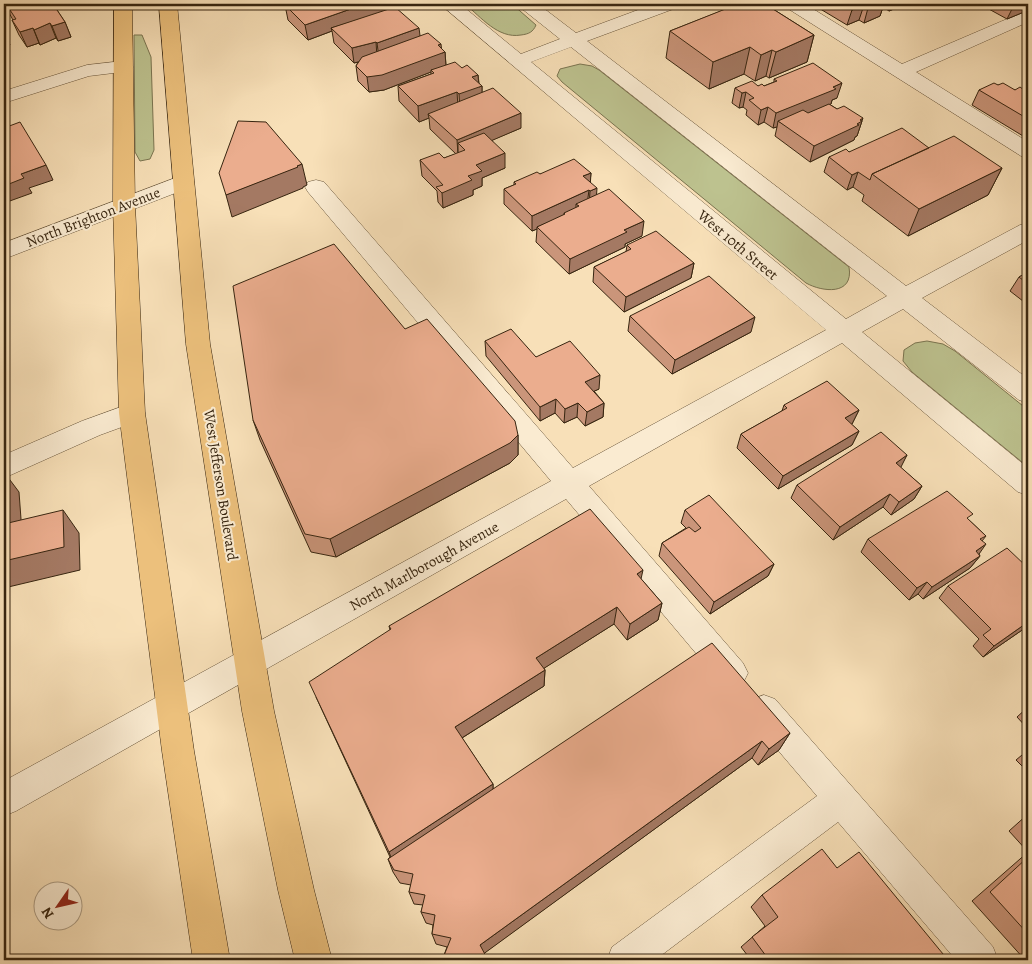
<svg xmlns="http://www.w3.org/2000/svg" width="1032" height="964" font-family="Alegreya,serif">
<rect width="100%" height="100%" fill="#f8e0b8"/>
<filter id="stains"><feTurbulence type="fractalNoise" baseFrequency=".004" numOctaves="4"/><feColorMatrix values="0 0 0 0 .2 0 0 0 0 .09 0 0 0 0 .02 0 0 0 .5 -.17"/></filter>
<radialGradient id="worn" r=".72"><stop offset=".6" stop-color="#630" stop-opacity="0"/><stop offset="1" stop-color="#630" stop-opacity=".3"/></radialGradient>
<!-- green -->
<path fill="#bdc28f" stroke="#7a7450" d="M465 4H512L536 25C533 32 529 34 521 35 498 39 481 17 465 4Z
M134 35H142L151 57 154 150 150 159 140 161 135 152Z
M580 64 592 66 599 70 849 267C854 296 822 292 806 283L562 82 557 76 560 69Z
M927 341 943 344 955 351 1028 410V467L912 372 903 361 904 350 915 343Z"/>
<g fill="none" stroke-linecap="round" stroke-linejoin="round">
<defs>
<path id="minor" d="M440 4H460L521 54 560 39 521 8 518 4H538L576 33 654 4H679L676 8 587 41 906 286 1020 225 1028 223V240L922 298 1028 379V403L1019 400 903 309 862 332 1028 468V495L1018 492 842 343 589 486 743 663 748 673 743 683 732 688 721 683 566 499 16 811 4 816V781L551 481 308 192 305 187 308 182 316 180 324 182 573 468 826 330ZM571 47 887 296 846 319 531 62Z
M784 4H805L902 64 1028 10V22L916 72 1028 142V157L1021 156 787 8Z
M123 61 130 63 133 67 130 71 89 76 4 103V91L87 65Z
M183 175 191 177 194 182 191 187 4 259V243Z
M132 403 141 406 145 413 141 420 100 435 4 478V455L82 421Z
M764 695 775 699 993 947 998 960H956L838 822 655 960H607L612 947 817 796 753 721 748 710 753 699Z"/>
<path id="major" d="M114 4H132L135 205 145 413 194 751 230 960H193L162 751 119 413 113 205Z
M159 4H177L210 344 274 711 314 890 332 960H295L278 890 242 711 186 344Z"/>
</defs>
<!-- minor casing -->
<use href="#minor" stroke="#67543a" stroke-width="1"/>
<!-- major casing -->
<use href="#major" stroke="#372510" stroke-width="1"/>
<!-- minor -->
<use href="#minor" fill="#faebd1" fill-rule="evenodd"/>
<!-- major -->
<use href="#major" fill="#ecc07c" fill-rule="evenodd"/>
</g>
<!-- wall -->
<path fill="#ca957a" stroke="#372510" d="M4 4H53L65 22 71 37 58 41 56 38 40 45 39 43 27 47 19 35 12 20H13Z
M734 4H765L814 35 807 62 769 78 766 76 755 81 744 74 709 89 666 58 670 31 734 6Z
M812 4H906L889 11 883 7 880 16 864 23 859 20 847 25Z
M982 4H1028L1024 12 1007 19 987 8Z
M285 5 389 9 420 36 441 48 445 52 446 65 462 68 478 75 479 83 482 86V93L521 128 492 140 505 168 482 178V186L473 190V195L443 208 438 202 437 191 422 176 420 160 444 158 456 154 430 129 429 118 419 122 399 101 398 86 431 74V72L384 90 369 92 358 81 356 66 358 62 354 63 334 43 332 31 308 40 288 20Z
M1028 70V84L1023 81Z
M774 79 837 98 832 100 831 104H829L837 109 862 121 857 136 855 137 854 140 810 162 775 136 777 127 773 128 764 122 758 125 746 115 747 110 743 107 739 108 732 103 735 88 758 86H764L774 82Z
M998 85 1015 90 1027 92 1028 91V139L972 105 979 90Z
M929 148 1002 168 988 195 908 236 862 201 864 195 853 187 847 190 824 172 829 157 849 152Z
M591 173 590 182 597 195 642 236 625 244V247L569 274 536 242 537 229 532 231 504 204V189L514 185V182L540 174Z
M627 245 694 263 691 278 624 312 593 282 594 267 626 252Z
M1028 272V305L1010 291 1019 277Z
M630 316 751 332 672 374 628 331Z
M405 329 518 435V455L510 463 336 557 311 552 260 440 253 420Z
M485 341 536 357 599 389 594 391 604 403 603 417 585 426 577 417 564 423 555 413 540 421 486 356Z
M784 405 859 410 852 424H851L859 431 852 445 778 489 737 448 741 434 782 411Z
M907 455 900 467 922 486 914 499 891 515 883 507 833 540 791 498 797 485Z
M685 510 774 564 768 576 710 614 659 556 662 543 686 528 681 523Z
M969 520 986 536 982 541 979 554 980 556 970 568 923 599 918 594 909 600 861 552 868 539Z
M1028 568V626L983 657 973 646 979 639 939 598 948 586Z
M641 579 662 603 658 620 627 640 614 624 544 668 545 670 544 686 462 738 493 784V789L790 733 779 750 758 765 752 758 484 953 488 960H444L443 958 447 947 436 944 432 934 433 925 426 923 421 912 423 905 414 904 409 892 411 885 400 883 393 872 388 859 390 857 316 697 390 630 389 626Z
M1028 707V729L1017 717Z
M1028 750V772L1016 760Z
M1028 814V960H1025L972 901 1028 852 1009 831Z
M837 868 948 960H751L741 947 765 926 751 907 762 895Z"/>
<!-- shaded-wall -->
<path fill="#a47963" stroke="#372510" d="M365 4H388L389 11 331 28 332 31 308 40 305 25Z
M879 4H884L880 16 864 23 868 8Z
M891 4H906L889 11Z
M1016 4H1028L1024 12 1007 19 1014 5Z
M864 5 859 20 847 25 852 10Z
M65 22 71 37 58 41 52 26Z
M50 23 56 38 40 45 34 30Z
M33 28 39 43 27 47 20 32Z
M419 28 421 43 379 58 377 43Z
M4 31 10 45 4 47Z
M814 35 807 62 769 78 776 52Z
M376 42 377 57 354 63 352 48Z
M441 44 442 53 445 52 446 67 431 70V72L384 90 369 92 367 77Z
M750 47 744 74 709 89 713 62Z
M772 50 766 76 755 81 761 55Z
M478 75 479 87 482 86V101L460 109 459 94 472 77Z
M842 83 837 98 832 100 831 104 783 124 778 121 777 127 773 128 776 113Z
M457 92 458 107 428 114 429 118 419 122 418 106Z
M746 92 743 107 739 108 742 93Z
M768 107 764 122 758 125 761 110Z
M521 113V128L465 152V150L458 143V155L457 140Z
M863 118 857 136 855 137 854 140 810 162 814 146Z
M505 153V168L482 178V186L473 190V195L443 208 442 193 468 176 476 165Z
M302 164 307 185 303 187V188L232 217 226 195Z
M46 165 53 180 29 188 32 193 7 202 4 196V186L21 174Z
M1002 168 988 195 908 236 919 209Z
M858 172 853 187 847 190 852 175Z
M591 173 590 188 583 176Z
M597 188 596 203 589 206 590 191Z
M589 190 587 205 579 206 576 204V210L565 214 564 213V216L537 227V229L532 231V216Z
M644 221 642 236 625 244V247L569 274 570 259 624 230Z
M694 263 691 278 624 312 626 297Z
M755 317 751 332 672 374 675 360Z
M4 325 7 330 5 374H4Z
M600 375 599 389 584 396 585 382Z
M556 399 555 413 540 421V407Z
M578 403 577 417 564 423 565 409Z
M604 403 603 417 585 426 587 412Z
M859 410 852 424 838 432 845 418Z
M859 431 852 445 778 489 783 476Z
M518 435V455L510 463 336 557 330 539Z
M907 455 900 469 896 463Z
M4 472 19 492 23 546 4 524Z
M922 486 914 499 891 515 899 502Z
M890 494 883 507 833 540 840 527Z
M63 510 79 533 80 570 4 588V561Z
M986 544 977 557 976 551Z
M980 556 970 568 923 599 932 587Z
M774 564 768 576 710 614 714 602Z
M643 570 639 588 637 574Z
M927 582 918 594 909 600 917 588Z
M662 603 658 620 627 640 630 624Z
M617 607 614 624 535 674 536 658Z
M1028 622V626L983 657 994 646Z
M545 670 544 686 457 741 455 727Z
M790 733 779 750 758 765 769 749Z
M762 741 752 758 482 955 480 945Z
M493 784V796L393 863 389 852Z"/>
<!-- building -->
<path fill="#ebad8e" stroke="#372510" d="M6 4H53L65 22 52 26 50 23 34 30 33 28 20 32 12 20 16 19Z
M289 4H365L305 25 285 5Z
M737 4H765L814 35 776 52 772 50 761 55 750 47 713 62 670 31 738 4Z
M841 4H879L868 8 864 5 852 10Z
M395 7 419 28 377 43 376 42 352 48 331 28Z
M428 33 441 44 438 45 445 52 382 75 367 77 356 66 362 57Z
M455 62 462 68 467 65 478 75 472 77 482 86 459 94 457 92 418 106 398 86 434 73 431 70Z
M813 63 842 83 833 87 836 89 776 113 768 107 761 110 749 100 754 98 746 92 742 93 735 88 752 81 758 86 762 84 764 86 777 81 774 79Z
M994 83 998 85 1003 83 1015 90 1020 87 1027 92 1028 91V119L979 90Z
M493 88 521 113 457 140 428 114Z
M829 104 837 109 844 106 863 118 860 120 862 121 857 124 859 125 814 146 778 121 803 110 808 113Z
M238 121 266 122 302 164 297 166 298 167 226 195 219 173Z
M20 122 46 165 21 174 24 178 4 186V128Z
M902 128 929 148 872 174 870 180 858 172 852 175 829 157 846 149 849 152Z
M484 133 505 153 476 165 482 171 468 176 472 180 442 193 436 187 443 185 420 160 439 153 444 158 465 150 458 143Z
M954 136 1002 168 919 209 872 174Z
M574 159 591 173 583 176 597 188 590 191 589 190 532 216 504 189 516 184 514 182 537 172 540 174Z
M609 189 644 221 624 230 627 232 570 259 537 227 565 214 564 213 579 206 576 204Z
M656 231 694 263 626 297 594 267 631 249 627 245Z
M334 244 405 329 427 319 515 421 518 435 510 443 330 539 305 534 253 420 233 286Z
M1028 272V284L1019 277Z
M709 276 755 317 675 360 630 316Z
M511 329 536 357 570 341 600 375 585 382 604 403 587 412 578 403 565 409 556 399 540 407 485 341Z
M827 381 859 410 845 418 859 431 783 476 741 434 787 408 784 405Z
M881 432 907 455 896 463 922 486 899 502 890 494 840 527 797 485Z
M947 491 973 514 967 518 986 536 980 539 986 544 976 551 980 556 932 587 927 582 917 588 868 539Z
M709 495 774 564 714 602 662 543 689 527 695 532 701 528 685 510Z
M590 509 643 570 637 574 662 603 630 624 617 607 536 658 545 670 455 727 493 784 389 852 309 682 391 629 389 626Z
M63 510 64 547 4 561V515V524Z
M1007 548 1028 568V622L994 646 983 635 991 629 948 586Z
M712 643 790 733 769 749 762 741 480 945 488 960H444L443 958 451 938 432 934 435 915 421 912 425 895 409 892 413 874 394 870 388 859Z
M822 849 837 868 859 852 948 960H769L752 937 778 917 762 895Z
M1028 857V934L990 892Z"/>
<g text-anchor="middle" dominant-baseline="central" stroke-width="4" stroke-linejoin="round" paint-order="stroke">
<!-- street labels -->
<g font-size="15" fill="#372510" stroke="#faebd1">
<text transform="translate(93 217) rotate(-21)">North Brighton Avenue</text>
<text transform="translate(738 245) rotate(40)">West 10th Street</text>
<text transform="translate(221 485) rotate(81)">West Jefferson Boulevard</text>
<text transform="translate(424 566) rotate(-29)">North Marlborough Avenue</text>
</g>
</g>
<!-- margin -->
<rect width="1032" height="964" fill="none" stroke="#f8e0b8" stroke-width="20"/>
<rect x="5" y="5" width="1022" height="954" fill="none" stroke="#372510" stroke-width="2.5"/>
<rect x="10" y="10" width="1012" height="944" fill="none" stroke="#372510"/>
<!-- north arrow -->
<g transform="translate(58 906) rotate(236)"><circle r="24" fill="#faebd1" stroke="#ac9c84"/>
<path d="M0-4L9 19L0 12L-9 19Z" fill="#8f2418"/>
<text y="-8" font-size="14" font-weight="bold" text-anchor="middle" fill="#372510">N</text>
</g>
<rect width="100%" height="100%" filter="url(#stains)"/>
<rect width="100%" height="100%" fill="url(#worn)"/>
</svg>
